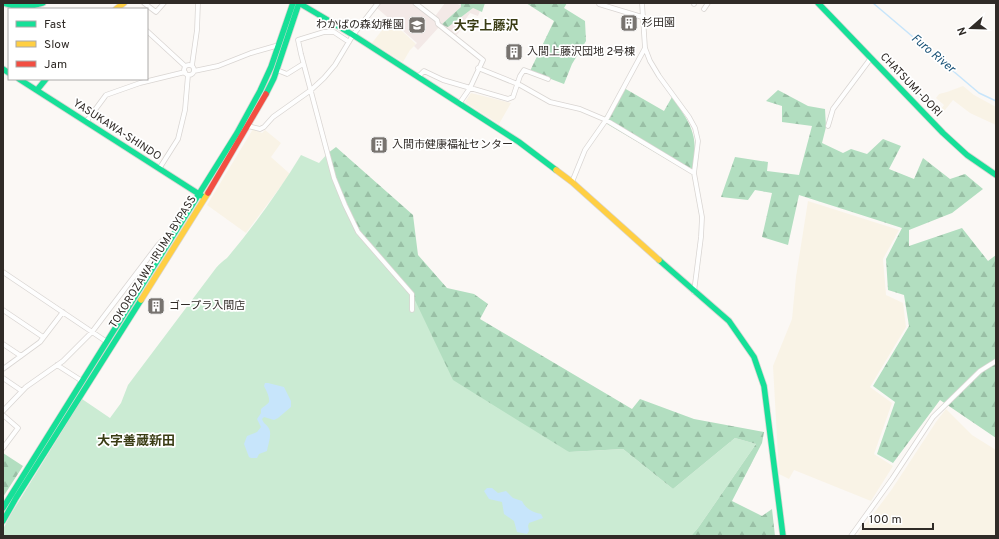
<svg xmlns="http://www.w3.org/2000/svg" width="999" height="539" font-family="Overpass,'Noto Sans JP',sans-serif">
<defs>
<pattern id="forest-firs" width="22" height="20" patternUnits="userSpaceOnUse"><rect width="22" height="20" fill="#b2dec0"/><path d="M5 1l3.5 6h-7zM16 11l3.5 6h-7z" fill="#99bfa5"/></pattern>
</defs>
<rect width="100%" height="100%" fill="#fbf8f5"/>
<!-- commercial -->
<path fill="#f9f3e6" d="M390 20 416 44 410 50 403 62 372 43Z
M963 86 974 95 996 107V125L970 113 953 100 937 120 935 117 944 105 936 98 939 94 947 92Z
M471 93 511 103 499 124 465 102Z
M253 129 262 133 265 130 281 143 271 157 290 174 246 233 207 205Z
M808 201 899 230 883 259 886 295 903 303 906 327 870 387 892 403 874 454 893 466 871 501 794 470 789 479 779 474 773 366 792 319 796 277Z
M946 409 972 435 996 450V536H857L892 489 936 422Z"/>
<!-- education -->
<path fill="#f3e9e7" d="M381 3H413L428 16 436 21 435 24 439 27 418 50 414 46 417 43 377 8Z
M445 3H455L460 5 461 3H483L478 16 470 13 462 24 463 27 455 37 439 23 440 20 436 17V15Z"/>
<!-- grass -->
<path fill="#cbebd3" d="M328 153 569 452 623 449 673 489 735 438 756 444 698 528 691 536H3V529L11 514 82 399 110 418 121 403 128 385 216 268C219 264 223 261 227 258 254 226 279 191 301 155L319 163Z"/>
<!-- forest -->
<path fill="url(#forest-firs)" d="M461 3H485L482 12 473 8 448 27 441 25 461 7Z
M526 3H567L564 8 585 21 586 41 572 64 564 84 530 71 554 21Z
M624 88 664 111 672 97C693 127 699 136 692 174L602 121Z
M778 90 808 106 825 109 826 127 822 143 843 153 851 149 867 154 883 139 901 146 889 169 914 179 923 158 950 179 965 174 983 189 952 213 909 230V246L962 228 988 261 996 255V438L940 400 893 463 877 454 895 402 873 386 909 326 904 295 888 290 886 259 902 228 799 195 788 245 762 237 772 193 755 190 748 200 721 197 735 157 768 162 767 171 799 175 812 126 782 122V106L766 101Z
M336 147 413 215 418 255 447 288 474 294 488 304 480 319 632 409 640 399 694 419 764 432 762 443 732 501 762 516 772 509 775 536H691L698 528 756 444 735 438 673 489 623 449 569 452 453 380 412 294 358 232 345 205 328 153Z
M3 453 23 466 3 497Z"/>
<!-- water -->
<path fill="#c7e5fb" d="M265 383H268L284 387 291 401V407L278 418 274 420 264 417 262 419C263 423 266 424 268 427 273 433 268 444 267 451L259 454 257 458H251L249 457 244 444 247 436 257 432 261 427 257 419 261 413V409C263 407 268 404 269 402 270 397 266 390 264 386Z
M487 488H492L498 493 506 491 513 498 522 501C526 509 532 512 541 514L543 518 529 523 528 526 529 531 527 534 517 532 514 521 504 514 502 502 489 499 484 491Z"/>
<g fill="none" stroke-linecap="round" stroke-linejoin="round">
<!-- stream -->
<path stroke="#c7e5fb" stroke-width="1.5" d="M873 3 979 93 996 101"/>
<defs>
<path id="street" d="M144 3 156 12 164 3
M415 3 437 20 438 24 483 60 470 88 459 104
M599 3V4L642 17
M642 3 645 48 650 61 659 76 689 117 695 128 698 141 694 173 702 217 701 237 694 292
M694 4V3
M704 9 708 3
M147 31 185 66
M349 42 334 32H324L298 40 301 54 334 178 345 205 358 232 412 294V310
M184 70a5 5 0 1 1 10 0a5 5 0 1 1-10 0Z
M192 65 197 30 198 3
M478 68 520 85 550 102 580 109 606 120 694 173
M277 70 287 74 303 64
M194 71 218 66 251 53 279 45
M418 77 424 71 443 80 508 99 513 97 520 76 524 70 548 79
M86 122 106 95 140 83 185 72
M248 126 260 129 264 127 273 117 311 90 324 78 335 65 353 35 378 3
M828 126 833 109 871 58
M159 169 178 139 185 110 188 75
M572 182 585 150 606 120 645 48
M3 272 107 342
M3 310 43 337
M3 344 21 356
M57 365 82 381
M3 369 40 342 63 312
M3 378 22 391
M3 411 26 387 63 361 92 332 158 245 163 240 168 242
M3 415 18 428 3 448
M851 536 892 479 933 417 980 371 996 361"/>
<path id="fast" d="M3 3C17 8 29 8 43 3
M299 3 353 35 519 142 556 170
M818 3 943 133 967 155 996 175
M3 69 9 73
M19 79 202 196
M37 90 46 79
M266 94 274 78 299 3
M659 260 729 321 754 357 764 386 783 536
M3 508 237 133 260 91 271 67 293 3
M3 521 16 498 141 300"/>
<path id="slow" d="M116 9 124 3
M556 170 572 182 659 260
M141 300 208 193"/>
<path id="jam" d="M208 193 266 94"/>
</defs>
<!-- street casing -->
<use href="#street" stroke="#d9d5d2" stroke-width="5.5"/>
<!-- fast casing -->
<use href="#fast" stroke="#d9d5d2" stroke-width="7"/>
<!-- slow casing -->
<use href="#slow" stroke="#d9d5d2" stroke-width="7"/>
<!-- jam casing -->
<use href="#jam" stroke="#d9d5d2" stroke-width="7"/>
<!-- street -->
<use href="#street" stroke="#fefefe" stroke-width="4"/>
<!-- fast -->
<use href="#fast" stroke="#16e098" stroke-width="5.5"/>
<!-- slow -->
<use href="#slow" stroke="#ffcf43" stroke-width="5.5"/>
<!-- jam -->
<use href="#jam" stroke="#f24e42" stroke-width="5.5"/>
</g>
<!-- icons -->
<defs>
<symbol id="building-square" viewBox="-11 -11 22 22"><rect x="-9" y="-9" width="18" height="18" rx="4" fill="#77736f" stroke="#fff"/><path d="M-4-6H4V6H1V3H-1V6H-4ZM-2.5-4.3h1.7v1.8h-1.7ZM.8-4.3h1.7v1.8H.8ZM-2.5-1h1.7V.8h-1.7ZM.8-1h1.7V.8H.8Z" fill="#fff"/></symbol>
<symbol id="school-square" viewBox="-11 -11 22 22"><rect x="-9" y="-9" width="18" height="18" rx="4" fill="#77736f" stroke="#fff"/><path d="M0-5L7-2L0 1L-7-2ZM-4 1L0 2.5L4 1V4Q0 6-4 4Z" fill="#fff"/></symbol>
</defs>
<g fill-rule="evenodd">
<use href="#building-square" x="619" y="13" width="20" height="20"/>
<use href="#school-square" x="407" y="15" width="20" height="20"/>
<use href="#building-square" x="504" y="42" width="20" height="20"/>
<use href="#building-square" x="369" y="135" width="20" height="20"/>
<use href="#building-square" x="146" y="296" width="20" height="20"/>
</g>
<g text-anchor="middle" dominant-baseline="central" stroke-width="3.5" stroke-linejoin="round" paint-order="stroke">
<!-- poi labels -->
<g font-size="11" fill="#302b27" stroke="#fff" text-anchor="start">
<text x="642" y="23">杉田園</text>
<text x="404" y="25" text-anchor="end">わかばの森幼稚園</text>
<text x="527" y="52">入間上藤沢団地 2号棟</text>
<text x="392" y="145">入間市健康福祉センター</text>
<text x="169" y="306">ゴープラ入間店</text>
</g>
<!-- street labels -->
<g font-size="11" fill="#302b27" stroke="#fff">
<text transform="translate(911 85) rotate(46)">CHATSUMI-DORI</text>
<text transform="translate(117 130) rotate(33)">YASUKAWA-SHINDO</text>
<text transform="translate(153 262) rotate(-58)">TOKOROZAWA-IRUMA BYPASS</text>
</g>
<!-- water labels -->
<g font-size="12" font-style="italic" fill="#1b5478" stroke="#fff">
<text transform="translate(933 54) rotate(40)">Furo River</text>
</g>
<!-- quarter labels -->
<g font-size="13" font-weight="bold" fill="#3a3c14" stroke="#fff">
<text x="486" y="27">大字上藤沢</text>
<text x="136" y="442">大字善蔵新田</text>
</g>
</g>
<!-- border -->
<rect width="999" height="539" fill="none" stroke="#302b27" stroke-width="8"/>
<!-- legend -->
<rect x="8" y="8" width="140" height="72" fill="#ffffff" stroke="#acaaa9"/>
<rect x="16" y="21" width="20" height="6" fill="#16e098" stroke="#acaaa9"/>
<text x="44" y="28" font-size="12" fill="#302b27">Fast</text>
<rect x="16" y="41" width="20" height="6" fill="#ffcf43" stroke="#acaaa9"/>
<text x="44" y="48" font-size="12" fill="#302b27">Slow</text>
<rect x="16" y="61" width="20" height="6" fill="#f24e42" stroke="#acaaa9"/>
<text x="44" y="68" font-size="12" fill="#302b27">Jam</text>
<!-- north arrow -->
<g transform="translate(971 28) rotate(250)" stroke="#ffffff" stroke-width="3" paint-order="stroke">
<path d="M0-3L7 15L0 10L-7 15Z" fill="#302b27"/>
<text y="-6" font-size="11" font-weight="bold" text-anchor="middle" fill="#302b27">N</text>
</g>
<!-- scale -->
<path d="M863 523v6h70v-6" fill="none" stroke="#302b27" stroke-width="2"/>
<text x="869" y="523" font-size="12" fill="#302b27" stroke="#ffffff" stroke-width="3" paint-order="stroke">100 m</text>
</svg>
